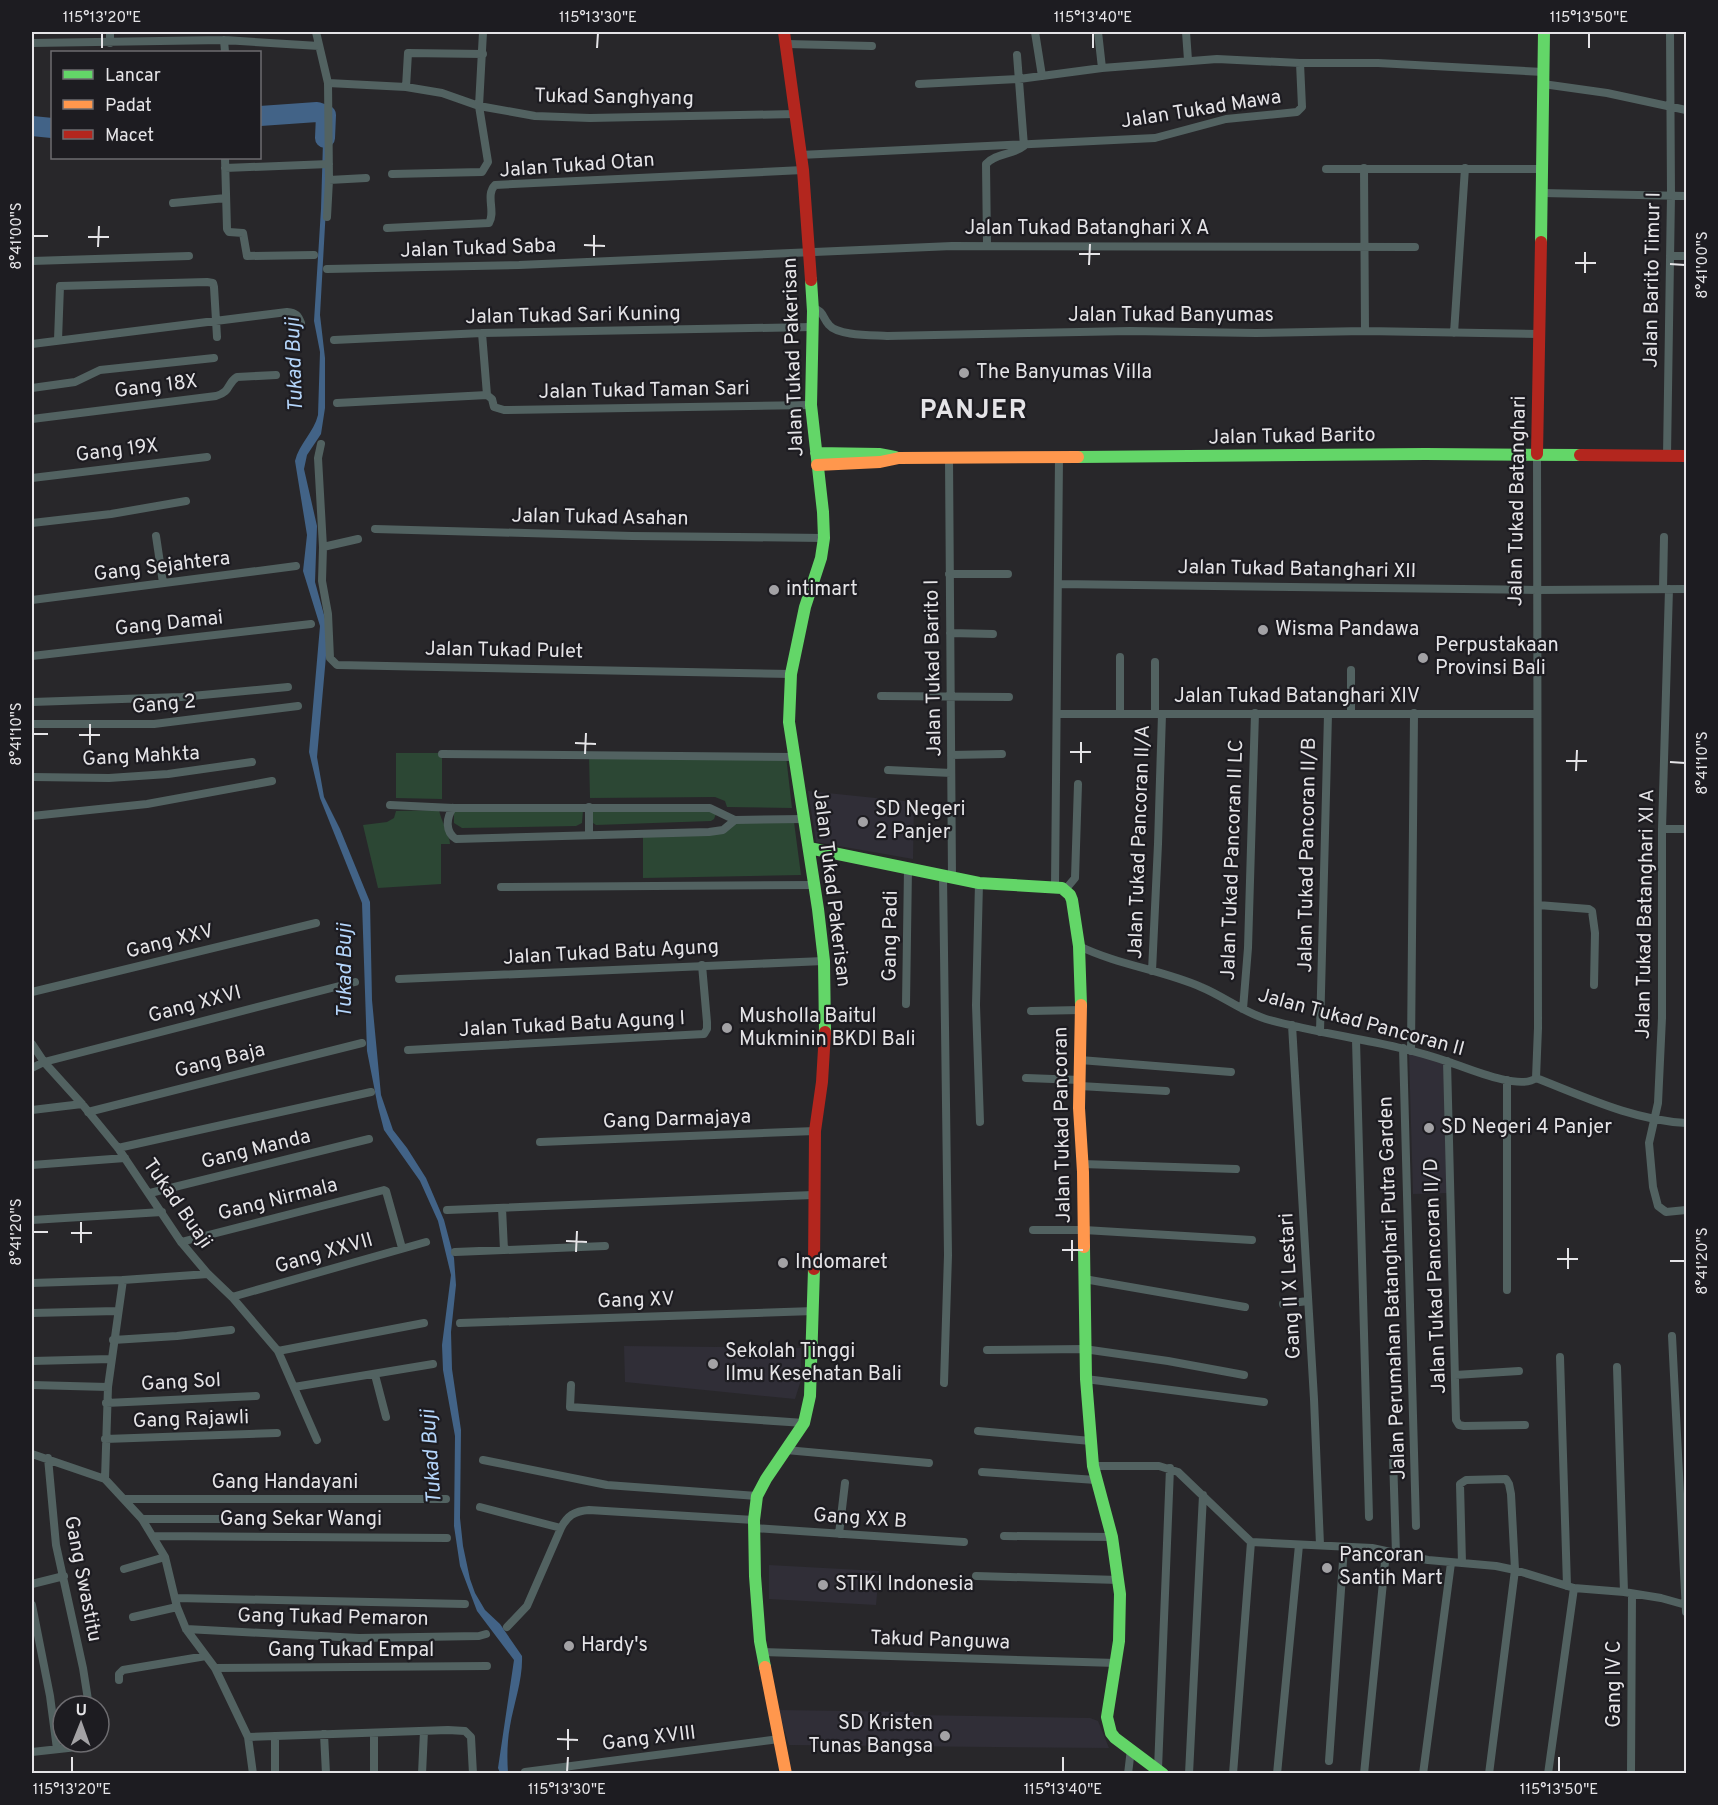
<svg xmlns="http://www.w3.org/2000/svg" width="1718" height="1805" font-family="Overpass,sans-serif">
<rect width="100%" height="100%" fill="#28272a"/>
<!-- built -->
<path fill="#302e37" d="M808 791 914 802 913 859 816 842Z
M1409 1053 1445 1063 1447 1193 1413 1194Z
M624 1346 801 1348V1380L795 1399 625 1382Z
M769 1565 879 1571 876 1605 769 1599Z
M778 1710 913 1712 914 1715 1090 1718 1098 1721 1109 1748 789 1745Z"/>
<!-- green -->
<path fill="#2c4734" d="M396 753H442V799L396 798Z
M589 754 786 756 792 808 727 807 725 801 715 797 590 798Z
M709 808 716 814 714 819 711 821 596 825 593 823V812L597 810Z
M439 810C441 821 450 836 450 844H441V884L378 888 363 825 387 822 394 818 396 811Z
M583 810 582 823 576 826 462 828 454 823V812Z
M729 820 794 822 801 875 643 878V835L724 831Z"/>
<!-- water -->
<path fill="#426387" d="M324 108 327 190 320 315 325 358V408L321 434 307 455 304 469 317 526 315 582 326 622V656L317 757 324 797 340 829 370 902 372 1000 381 1095 393 1130 407 1148 426 1178 444 1220 454 1258 456 1285 451 1332 452 1369 461 1430 460 1518 463 1546 470 1579 475 1593 485 1610 500 1624 522 1656C523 1679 514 1703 510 1726 507 1742 507 1758 508 1773H500L498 1768 514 1660 477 1611 460 1566 454 1526 455 1436 443 1370 442 1345 451 1275 438 1221 420 1181 384 1130 378 1107 367 1051 362 903 320 798 309 752 320 626 303 571 307 535 295 461C299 444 314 432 318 415L320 352 314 321 321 209Z"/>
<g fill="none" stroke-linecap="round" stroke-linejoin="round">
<!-- river -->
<path stroke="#426387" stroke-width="20" d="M260 116 317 112 326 115 325 138
M32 126 52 128"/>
<!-- street -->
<path stroke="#526261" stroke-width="8" d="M110 32V43
M316 32 328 83 329 180 327 217
M1035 32 1042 76
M1098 32 1102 68
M1186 32 1188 60
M224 40 225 52
M32 43 224 40 319 46
M786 44 872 46
M328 83 406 87 442 93 479 106 535 116 590 118 795 114
M919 84 1019 79 1102 68 1217 59 1300 63H1378L1543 72
M1543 84 1607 93 1686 110
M406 87 408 53 483 54
M800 155 1155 138 1226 119 1297 112 1302 107 1300 63
M225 158 227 229 229 232 243 233 247 256 314 255
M225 168 329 164
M1364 168 1365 331
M1326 169H1541
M392 174 482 172 488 162 479 106 483 32
M329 180 366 178
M1542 193 1686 196
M173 203 226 198
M387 228 489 223C496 212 485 195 495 185L803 170
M987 245 986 164C996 153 1013 155 1024 146L1017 55
M1670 256H1686
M32 261 189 256
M327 269 519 265 952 246 1415 247
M813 308C824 311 822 317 829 325 838 336 874 335 887 336L1130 331 1256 333 1365 331 1539 334
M482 333 487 395
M1454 333 1465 168
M58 340 60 286 207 282 213 283 214 287 217 337
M334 340 482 333 812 327
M32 344 287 312C296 313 298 315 301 323
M32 388 75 382 100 370 214 358
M487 395 492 399 494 407 504 410 811 405
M337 403 487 395
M32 419 216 396C231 392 227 383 237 377L276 375
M321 444 318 458 323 547 322 581 328 614 330 658 337 665 791 674
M1667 456 1671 195 1670 32
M949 458 952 878
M32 478 207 457
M32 523 111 514 186 501
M375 529 632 536 824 538
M156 536 163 583
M323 547 358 539
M949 574H1008
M1058 584 1537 590 1686 589
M1663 589 1664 537
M1669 589 1662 829V1018L1658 1103 1649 1143 1653 1187 1658 1206 1666 1212 1686 1210
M32 600 296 566
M950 633 993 634
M32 656 311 624
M1120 657V714
M1155 662V713
M881 696 1009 697
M32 702 181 697 288 687
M1058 714H1536
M1351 714V670
M32 724H154L298 706
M442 754 793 757
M951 755 1002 754
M888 770 951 773
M32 777 109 778 168 774 252 762
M390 805 453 808H710L735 820 804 819
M589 807V835
M453 808C446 818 445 832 456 839L709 832 723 830 735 820
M32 816 147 804 272 781
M1662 829H1686
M943 876 948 1255 944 1383
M979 883 976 1005 980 1122
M501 887 814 885
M1055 887 1059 458
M1065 890 1075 878 1078 784
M1538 905 1589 909 1592 911 1595 933 1594 985
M1079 946C1118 965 1162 970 1201 987 1223 996 1243 1012 1266 1019 1326 1036 1390 1041 1449 1062 1467 1068 1520 1091 1536 1078
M1152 971 1158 844 1162 714
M399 979 824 961
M32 992 316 923
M906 1004 908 868
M1243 1009 1248 948 1255 713
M1031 1011 1081 1010
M1292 1025 1314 1399 1320 1545
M1320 1032 1328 714
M1356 1040 1369 1517
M32 1044 44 1062 82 1104 118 1148 181 1242 208 1274 232 1297 278 1351 317 1440
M1403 1048 1416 1526
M408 1050 704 1034 707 1029V1022L702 965
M1411 1051 1414 713
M1080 1060 1231 1072
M1447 1061 1456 1420 1459 1425 1464 1426 1525 1425
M32 1068 44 1062 355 982
M1026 1078 1080 1080
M1536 1078 1538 1028 1537 454
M1536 1078C1585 1097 1633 1120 1686 1123
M1507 1080V1290
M1080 1086 1166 1091
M32 1110 82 1104
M88 1112 362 1043
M540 1142 815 1131
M118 1148 371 1092
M1082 1164 1236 1169
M32 1165 125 1158
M150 1193 369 1139
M502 1208 504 1250
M447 1210 813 1195
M32 1220 162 1212
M1033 1230H1084L1252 1240
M181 1242 384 1190 386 1191 402 1248
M455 1252 605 1246
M1084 1279 1245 1307
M32 1283 123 1280 208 1274
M232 1297 426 1242
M1283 1304 1308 1301
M32 1313 117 1311
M460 1323 814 1311
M1672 1336 1686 1612
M113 1340 177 1336 231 1330
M987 1350 1084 1349 1168 1361 1244 1375
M278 1351 424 1323
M1560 1357 1567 1586
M32 1361 111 1359
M1617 1367 1624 1592
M375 1375 386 1417
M1455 1375 1519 1371
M1086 1379 1264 1402
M32 1385 108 1387
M571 1385 570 1407 804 1423
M294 1387 433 1364
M106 1403 256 1396
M978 1431 1091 1441
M105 1439 277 1433
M786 1450 929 1463
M32 1454 105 1479 142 1519 165 1557 177 1607 186 1629 215 1668 248 1737 253 1774
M1393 1456 1396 1554
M48 1458 56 1545 83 1668 89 1706
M483 1460 607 1485 757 1496
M1093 1466H1159L1178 1472 1251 1542 1372 1548 1428 1560 1496 1566 1515 1570 1574 1588 1624 1592 1661 1598 1686 1605
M982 1472 1096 1480
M105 1479 108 1387 123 1280
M124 1499H446
M480 1507 561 1528
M142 1519H223
M754 1528 964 1542
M839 1534 845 1483
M154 1536 447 1538
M1004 1536 1112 1537
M1462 1563 1460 1484 1466 1480 1506 1479 1509 1484 1511 1494 1515 1570 1489 1774
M124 1569 165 1557
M976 1576 1119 1580
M32 1584 64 1576
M176 1598 465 1604
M32 1605 50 1696 57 1749
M133 1617 177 1607
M507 1627 527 1606 561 1528C567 1516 574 1511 589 1510L754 1520
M186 1629 359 1638 479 1636 486 1634
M762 1652 1116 1663
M215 1668 487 1666
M119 1680V1674L123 1670 206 1656
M374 1733V1774
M324 1734 326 1774
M275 1736V1774
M248 1737 448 1730 465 1731 471 1737 473 1774
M32 1752 86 1746 92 1742
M1329 1761 1344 1547
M1158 1769 1170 1468
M525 1772 779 1739
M422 1774 424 1731
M1128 1774 1131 1749
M1189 1774 1203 1495
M1233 1774 1251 1542
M1277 1774 1299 1545
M1364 1774 1386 1552
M1423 1774 1451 1563
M1548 1774 1574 1588
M1631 1774 1632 1594"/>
<!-- fast -->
<path stroke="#63d668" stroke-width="12" d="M1541 242 1544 32
M811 280 813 311 811 405 823 512 824 538 821 558 805 607 791 674 789 722 818 909 824 961 825 1032
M816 453 879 454 895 457
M1078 457 1425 454 1580 455
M809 848 979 883 1062 888 1070 895 1072 900 1079 946 1081 1005
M1084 1247 1086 1379 1093 1466 1112 1537 1120 1594 1119 1641 1107 1717 1111 1733 1115 1738 1163 1774
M765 1667 760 1641 755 1576 754 1520 757 1496 766 1479 804 1423 810 1396 814 1269"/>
<!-- slow -->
<path stroke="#ff974d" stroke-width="12" d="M817 465 880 462 899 458 1078 457
M1081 1005 1079 1108 1083 1172 1084 1247
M765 1667 786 1774"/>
<!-- jam -->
<path stroke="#b3261e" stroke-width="12" d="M784 32 803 170 811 280
M1537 454 1541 242
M1580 455 1686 456
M814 1269 815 1131 822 1082 825 1032"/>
</g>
<!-- ticks -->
<path fill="none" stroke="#e5e4e7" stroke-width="2" d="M102 48V33M597 48 598 33M1093 48V33M1589 48V33M33 236H48M88 237H109M584 245 605 246M98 247 99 226M1079 254H1100M594 256V235M1575 263H1596M1670 264 1685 265M1089 265 1090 244M1585 273V252M33 734H48M79 735H100M575 743 596 744M90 745V724M1070 752H1091M585 754 586 733M1566 761H1587M1670 762 1685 763M1081 763V742M1576 771 1577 750M33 1232H48M71 1233H92M566 1241 587 1242M81 1243V1222M1062 1250H1083M576 1252 577 1231M1557 1259H1578M1072 1261V1240M1670 1261H1685M1568 1269V1248M557 1739 578 1740M568 1750V1729M72 1772V1757M567 1772 568 1757M1063 1772V1757M1559 1772V1757"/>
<!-- markers -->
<g fill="#a3a2a5" stroke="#1d1c21" stroke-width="2">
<circle cx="964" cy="373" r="6"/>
<circle cx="774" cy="590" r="6"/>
<circle cx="1263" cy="630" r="6"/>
<circle cx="1423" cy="658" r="6"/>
<circle cx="863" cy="822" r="6"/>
<circle cx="727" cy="1028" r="6"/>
<circle cx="1429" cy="1128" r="6"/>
<circle cx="783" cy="1263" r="6"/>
<circle cx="713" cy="1364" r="6"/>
<circle cx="1327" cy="1568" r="6"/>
<circle cx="823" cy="1585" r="6"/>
<circle cx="569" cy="1646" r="6"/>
<circle cx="945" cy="1736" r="6"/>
</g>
<g text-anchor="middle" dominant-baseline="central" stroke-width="4.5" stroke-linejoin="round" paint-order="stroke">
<!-- street labels -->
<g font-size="20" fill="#e5e4e7" stroke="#1d1c21">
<text transform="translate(614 98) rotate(1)">Tukad Sanghyang</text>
<text transform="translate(1201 110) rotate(-9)">Jalan Tukad Mawa</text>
<text transform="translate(577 166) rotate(-4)">Jalan Tukad Otan</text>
<text x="1087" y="229">Jalan Tukad Batanghari X A</text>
<text transform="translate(478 249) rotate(-2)">Jalan Tukad Saba</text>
<text transform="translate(1653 280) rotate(-89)">Jalan Barito Timur I</text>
<text transform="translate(573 316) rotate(-1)">Jalan Tukad Sari Kuning</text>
<text x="1171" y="316">Jalan Tukad Banyumas</text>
<text transform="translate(794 357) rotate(-92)">Jalan Tukad Pakerisan</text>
<text transform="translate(156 387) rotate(-7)">Gang 18X</text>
<text transform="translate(644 391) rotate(-1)">Jalan Tukad Taman Sari</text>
<text transform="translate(1292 437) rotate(-1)">Jalan Tukad Barito</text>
<text transform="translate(117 451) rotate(-7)">Gang 19X</text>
<text transform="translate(1518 501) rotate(-89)">Jalan Tukad Batanghari</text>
<text transform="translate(600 518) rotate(1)">Jalan Tukad Asahan</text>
<text transform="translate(162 567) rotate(-7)">Gang Sejahtera</text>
<text transform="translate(1297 570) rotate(1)">Jalan Tukad Batanghari XII</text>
<text transform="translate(169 624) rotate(-6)">Gang Damai</text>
<text transform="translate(504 651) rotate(1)">Jalan Tukad Pulet</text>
<text transform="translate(934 668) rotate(-91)">Jalan Tukad Barito I</text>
<text x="1297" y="697">Jalan Tukad Batanghari XIV</text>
<text transform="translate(164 705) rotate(-5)">Gang 2</text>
<text transform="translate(141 757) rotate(-3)">Gang Mahkta</text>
<text transform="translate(1140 842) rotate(-88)">Jalan Tukad Pancoran II/A</text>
<text transform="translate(1308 855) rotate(-89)">Jalan Tukad Pancoran II/B</text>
<text transform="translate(1233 860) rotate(-88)">Jalan Tukad Pancoran II LC</text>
<text transform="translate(831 888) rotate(83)">Jalan Tukad Pakerisan</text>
<text transform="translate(1646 914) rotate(-89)">Jalan Tukad Batanghari XI A</text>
<text transform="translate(891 936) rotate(-89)">Gang Padi</text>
<text transform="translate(170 942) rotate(-14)">Gang XXV</text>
<text transform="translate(611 953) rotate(-3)">Jalan Tukad Batu Agung</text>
<text transform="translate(195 1005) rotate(-15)">Gang XXVI</text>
<text transform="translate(1361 1023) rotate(15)">Jalan Tukad Pancoran II</text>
<text transform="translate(572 1025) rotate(-3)">Jalan Tukad Batu Agung I</text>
<text transform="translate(220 1061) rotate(-14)">Gang Baja</text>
<text transform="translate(677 1120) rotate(-2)">Gang Darmajaya</text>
<text transform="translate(1063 1125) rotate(-91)">Jalan Tukad Pancoran</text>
<text transform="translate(256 1150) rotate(-14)">Gang Manda</text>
<text transform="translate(278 1200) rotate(-14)">Gang Nirmala</text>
<text transform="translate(177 1204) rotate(55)">Tukad Buaji</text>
<text transform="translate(324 1254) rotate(-16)">Gang XXVII</text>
<text transform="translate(1436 1276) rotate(-92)">Jalan Tukad Pancoran II/D</text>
<text transform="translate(1291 1286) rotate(-93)">Gang II X Lestari</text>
<text transform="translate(1393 1288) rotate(-92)">Jalan Perumahan Batanghari Putra Garden</text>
<text transform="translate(636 1301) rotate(-2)">Gang XV</text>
<text transform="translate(181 1383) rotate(-3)">Gang Sol</text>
<text transform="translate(191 1420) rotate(-2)">Gang Rajawli</text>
<text x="285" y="1483">Gang Handayani</text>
<text transform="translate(860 1519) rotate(4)">Gang XX B</text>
<text x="301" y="1520">Gang Sekar Wangi</text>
<text transform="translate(82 1579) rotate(79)">Gang Swastitu</text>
<text transform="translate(333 1618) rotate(1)">Gang Tukad Pemaron</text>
<text transform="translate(940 1641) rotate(2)">Takud Panguwa</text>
<text x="351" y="1651">Gang Tukad Empal</text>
<text transform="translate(1615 1684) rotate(-90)">Gang IV C</text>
<text transform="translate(649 1739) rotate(-7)">Gang XVIII</text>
</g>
<!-- poi labels -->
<g font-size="20" fill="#e5e4e7" stroke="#1d1c21" text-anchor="start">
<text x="976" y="373">The Banyumas Villa</text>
<text x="786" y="590">intimart</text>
<text x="1275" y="630">Wisma Pandawa</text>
<text x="1435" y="646">Perpustakaan<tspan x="1435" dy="23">Provinsi Bali</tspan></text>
<text x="875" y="810">SD Negeri<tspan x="875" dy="23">2 Panjer</tspan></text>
<text x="739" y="1017">Musholla Baitul<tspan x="739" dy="23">Mukminin BKDI Bali</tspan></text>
<text x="1441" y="1128">SD Negeri 4 Panjer</text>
<text x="795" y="1263">Indomaret</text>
<text x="725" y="1352">Sekolah Tinggi<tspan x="725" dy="23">Ilmu Kesehatan Bali</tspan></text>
<text x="1339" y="1556">Pancoran<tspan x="1339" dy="23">Santih Mart</tspan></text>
<text x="835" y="1585">STIKI Indonesia</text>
<text x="581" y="1646">Hardy's</text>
<text x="933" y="1724" text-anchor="end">SD Kristen<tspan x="933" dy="23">Tunas Bangsa</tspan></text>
</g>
<!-- water labels -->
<g font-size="21" font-style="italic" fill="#b4d5fa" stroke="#1d1c21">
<text transform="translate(295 365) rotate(-92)">Tukad Buji</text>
<text transform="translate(345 971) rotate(-90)">Tukad Buji</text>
<text transform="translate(432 1457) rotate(-94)">Tukad Buji</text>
</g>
<!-- district labels -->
<g font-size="26" font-weight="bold" letter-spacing="1.5" fill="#e5e4e7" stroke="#1d1c21">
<text x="974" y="411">PANJER</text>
</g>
</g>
<!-- border -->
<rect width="1718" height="1805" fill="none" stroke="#1d1c21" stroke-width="66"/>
<!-- legend -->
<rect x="51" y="51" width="210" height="108" fill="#1d1c21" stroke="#6d6c70" stroke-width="1.5"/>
<rect x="63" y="70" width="30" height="9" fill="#63d668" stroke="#6d6c70" stroke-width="1.5"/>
<text x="105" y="81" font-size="18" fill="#e5e4e7">Lancar</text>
<rect x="63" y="100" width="30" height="9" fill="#ff974d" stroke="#6d6c70" stroke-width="1.5"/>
<text x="105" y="111" font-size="18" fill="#e5e4e7">Padat</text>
<rect x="63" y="130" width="30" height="9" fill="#b3261e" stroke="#6d6c70" stroke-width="1.5"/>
<text x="105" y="141" font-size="18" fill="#e5e4e7">Macet</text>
<!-- north arrow -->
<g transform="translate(81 1724) rotate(1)"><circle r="28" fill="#1d1c21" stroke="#6d6c70" stroke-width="1.5"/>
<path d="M0-4.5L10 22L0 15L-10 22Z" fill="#a3a2a5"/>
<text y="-9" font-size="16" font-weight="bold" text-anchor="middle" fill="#e5e4e7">U</text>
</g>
<rect x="33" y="33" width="1652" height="1739" fill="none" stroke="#e5e4e7" stroke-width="2"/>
<g font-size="15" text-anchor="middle" fill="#e5e4e7">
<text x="102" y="22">115°13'20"E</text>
<text x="598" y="22">115°13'30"E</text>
<text x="1093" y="22">115°13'40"E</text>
<text x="1589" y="22">115°13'50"E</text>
<text transform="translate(16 236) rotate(-90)" y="5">8°41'00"S</text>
<text transform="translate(1702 265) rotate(-90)" y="5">8°41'00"S</text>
<text transform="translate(16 734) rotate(-90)" y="5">8°41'10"S</text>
<text transform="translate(1702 763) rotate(-90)" y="5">8°41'10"S</text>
<text transform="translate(16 1232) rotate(-90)" y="5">8°41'20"S</text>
<text transform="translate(1702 1261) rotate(-90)" y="5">8°41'20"S</text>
<text x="72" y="1794">115°13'20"E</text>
<text x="567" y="1794">115°13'30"E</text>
<text x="1063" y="1794">115°13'40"E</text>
<text x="1559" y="1794">115°13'50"E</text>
</g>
</svg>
